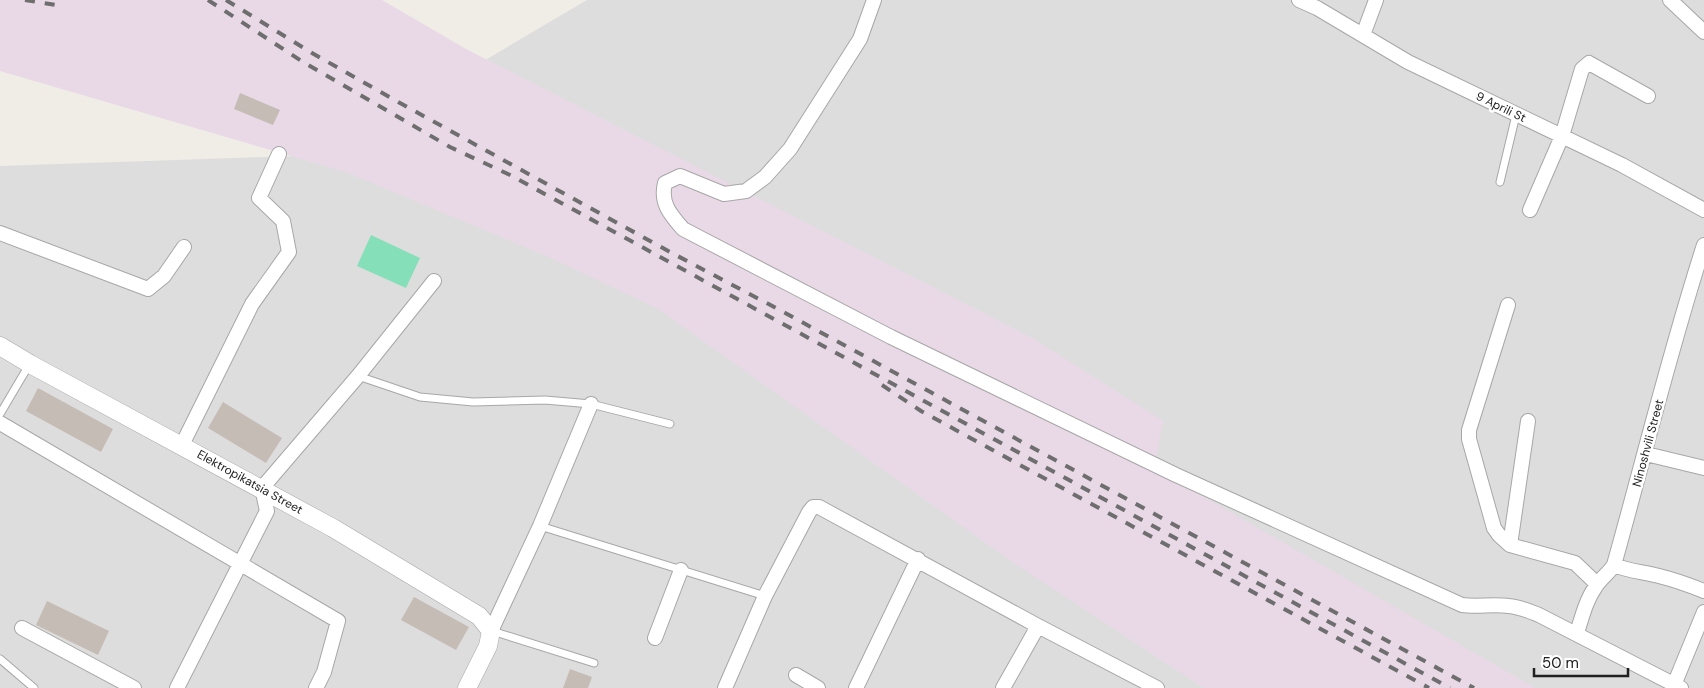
<svg xmlns="http://www.w3.org/2000/svg" width="1704" height="688" font-family="'DM Sans',sans-serif">
<rect width="100%" height="100%" fill="#f0ede7"/>
<!-- residential -->
<path fill="#dedddd" d="M587 0H1704V688H0V166L324 155Z"/>
<!-- industrial -->
<path fill="#e9d9e7" d="M0 0H382L466 49 1032 338 1163 421 1154 468 1535 688H1204L1011 561 657 308 547 256 346 172 0 71Z"/>
<!-- pitch -->
<path fill="#85dfb9" d="M371 235 420 258 406 288 357 266Z"/>
<!-- building -->
<path fill="#c5bcb6" d="M240 93 280 110 273 125 234 109Z
M38 388 113 429 101 452 26 411Z
M223 402 282 438 266 463 208 428Z
M414 597 469 627 456 650 401 620Z
M47 601 109 631 98 655 36 625Z
M570 669 592 677 588 688H563Z"/>
<g fill="none" stroke-linecap="round" stroke-linejoin="round">
<defs>
<path id="service" d="M1500 182 1516 115
M358 376 420 397 473 402 545 400 591 404 670 424
M0 414 29 365
M540 526 765 596
M492 631 594 663
M0 659 34 688"/>
<path id="minor" d="M874 0 860 39 790 149 765 177 746 191 724 194 680 176 665 183C660 203 670 214 683 229L891 337 1176 475 1462 605C1477 607 1493 604 1509 606 1520 607 1529 611 1539 615L1681 688
M1299 0 1317 8 1408 62 1622 165 1704 210
M1670 0 1704 32
M1363 35 1376 0
M1530 210 1562 136 1582 69 1589 63 1648 96
M0 233 148 289 164 276 184 247
M1508 305 1469 430V439L1494 528 1499 535 1510 545 1575 563 1597 584
M0 423 338 621 324 672 316 688
M182 445 252 304 289 252 283 221 259 198 279 154
M1646 454 1704 468
M1510 545 1528 421
M1614 565C1628 571 1644 572 1659 576 1675 580 1689 585 1704 591
M22 628 134 688
M491 631 540 526 591 404
M1577 633C1582 617 1586 600 1596 586 1601 578 1609 573 1614 565 1644 458 1670 350 1704 245
M655 638 681 570
M796 675 818 688
M1674 685 1704 612
M177 688 267 511 262 488 358 376 434 281
M725 688 765 596 809 512 813 507H819L1038 626 1157 688
M856 688 918 559
M1003 688 1038 626"/>
<path id="tertiary" d="M0 346 30 364 333 528 479 616 491 631 488 646 467 688"/>
</defs>
<!-- service casing -->
<use href="#service" stroke="#a7a7a7" stroke-width="9"/>
<!-- minor casing -->
<use href="#minor" stroke="#a7a7a7" stroke-width="16"/>
<!-- tertiary casing -->
<use href="#tertiary" stroke="#a7a7a7" stroke-width="19"/>
<!-- service -->
<use href="#service" stroke="#fff" stroke-width="7"/>
<!-- minor -->
<use href="#minor" stroke="#fff" stroke-width="14"/>
<!-- tertiary -->
<use href="#tertiary" stroke="#fff" stroke-width="18"/>
<!-- rail -->
<path stroke="#6e6e6e" stroke-width="4" stroke-dasharray="10 10" stroke-linecap="butt" d="M25 0 62 6
M208 0 303 62 450 147 510 175 1450 688
M226 0 312 53 400 103 670 252 776 308 1474 688
M882 385 921 411 1429 688"/>
</g>
<g text-anchor="middle" dominant-baseline="central" stroke-width="5" stroke-linejoin="round" paint-order="stroke">
<!-- street labels -->
<g font-size="12" fill="#202020" stroke="#fff">
<text transform="translate(1501 107) rotate(26)">9 Aprili St</text>
<text transform="translate(1648 443) rotate(-75)">Ninoshvili Street</text>
<text transform="translate(250 482) rotate(29)">Elektropikatsia Street</text>
</g>
</g>
<!-- scale -->
<path d="M1534 668v8h94v-8" fill="none" stroke="#202020" stroke-width="2.5"/>
<text x="1542" y="668" font-size="15" fill="#202020" stroke="#ffffff" stroke-width="4" paint-order="stroke">50 m</text>
</svg>
